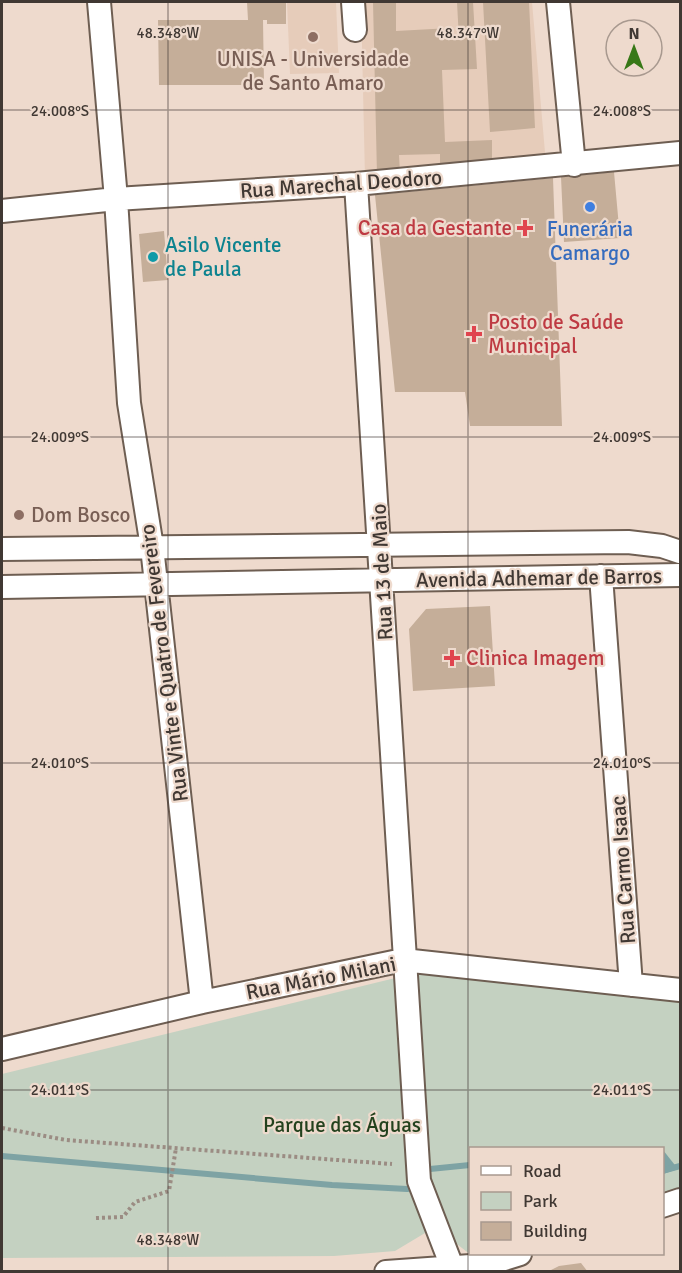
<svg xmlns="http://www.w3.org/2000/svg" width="682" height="1273" font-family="Signika,sans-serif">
<rect width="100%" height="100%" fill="#eedacd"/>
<!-- built -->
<path fill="#e6ccba" d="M287 2H336L339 73 290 74Z
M361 2H532L546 164 365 178Z"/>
<!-- green -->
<path fill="#c4d1c1" d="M428 970 680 1000V1200L663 1206 662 1148H470V1254H508L480 1262 435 1227 395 1251 334 1256 2 1258V1074Z"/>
<!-- water -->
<path fill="#7ea3a4" d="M663 1150 678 1169 663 1174Z"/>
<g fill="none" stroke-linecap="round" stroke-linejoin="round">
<!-- stream -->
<path stroke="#7ea3a4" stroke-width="6" d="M2 1156 332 1185 407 1189
M430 1169 470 1165
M662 1171 680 1166"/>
</g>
<!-- building -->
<path fill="#c5ae99" d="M247 2H286V24H267V20H263L264 85H159L158 20H248Z
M373 2H396V31L451 28V40H459L457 2H473L477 69 442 70 445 142 492 140V163L440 166V154L399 155 400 174 377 175Z
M483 2H529L535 128 490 132Z
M614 172 620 238 564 242 561 177Z
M553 178 562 426H470L465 392H395L375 195Z
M164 231 168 280 143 282 139 234Z
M490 606 495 686 413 691 409 629 426 609Z
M581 1263 588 1272H547L559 1266Z"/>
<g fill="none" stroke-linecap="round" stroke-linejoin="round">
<defs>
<path id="minor" d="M99 2 116 199 129 403 152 547 202 1002
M353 2 355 30
M558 2 574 165
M356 184 419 1181 454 1272
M2 211 116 199 356 184 680 153
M2 549 628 542 662 546 680 552
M601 576 631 985
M2 587 680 575
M2 1049 202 1002 403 960 680 990
M662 1206 680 1200
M386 1272 485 1265 520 1254"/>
</defs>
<!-- minor casing -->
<use href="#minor" stroke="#6e5e52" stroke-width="26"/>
<!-- path -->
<path stroke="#9b8c83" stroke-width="4" stroke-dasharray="3 3" stroke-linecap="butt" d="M2 1128 66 1140 392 1164
M96 1218 123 1217 135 1202 169 1191 176 1148"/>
<!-- minor -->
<use href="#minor" stroke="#fff" stroke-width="22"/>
</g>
<!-- ticks -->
<path fill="none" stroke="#403833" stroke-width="1.5" stroke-opacity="0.45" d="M168 2V1272M468 2V1272M2 110H680M2 437H680M2 763H680M2 1090H680"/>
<!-- markers -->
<g fill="#8d6e63" stroke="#eedacd" stroke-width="2">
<circle cx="313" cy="37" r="6"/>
<circle cx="19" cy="515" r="6"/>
</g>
<circle fill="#3f7fe0" stroke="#eedacd" stroke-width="2" cx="590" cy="207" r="6"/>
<g fill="#e0444e" stroke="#eedacd" stroke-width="2">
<path d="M522 219h6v6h6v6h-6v6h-6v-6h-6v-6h6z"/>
<path d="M471 325h6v6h6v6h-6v6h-6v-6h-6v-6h6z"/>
<path d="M449 649h6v6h6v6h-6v6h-6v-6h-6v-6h6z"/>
</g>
<circle fill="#0f9aa8" stroke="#eedacd" stroke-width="2" cx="153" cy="257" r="6"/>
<g text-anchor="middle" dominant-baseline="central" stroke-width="4.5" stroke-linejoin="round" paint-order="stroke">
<!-- education labels -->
<g font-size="21" fill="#785e54" stroke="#eedacd">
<text x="313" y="59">UNISA - Universidade<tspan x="313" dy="24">de Santo Amaro</tspan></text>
<text x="31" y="515" text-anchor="start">Dom Bosco</text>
</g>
<!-- street labels -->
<g font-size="21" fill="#403833" stroke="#eedacd">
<text transform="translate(341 184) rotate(-4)">Rua Marechal Deodoro</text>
<text transform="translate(382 572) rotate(-93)">Rua 13 de Maio</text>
<text transform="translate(539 578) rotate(-1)">Avenida Adhemar de Barros</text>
<text transform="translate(164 663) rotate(-97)">Rua Vinte e Quatro de Fevereiro</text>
<text transform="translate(623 870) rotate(-94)">Rua Carmo Isaac</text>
<text transform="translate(321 978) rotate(-11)">Rua Mário Milani</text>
</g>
<!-- health labels -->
<g font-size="21" fill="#be3a42" stroke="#eedacd" text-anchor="start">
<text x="512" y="228" text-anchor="end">Casa da Gestante</text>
<text x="488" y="322">Posto de Saúde<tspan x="488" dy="24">Municipal</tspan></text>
<text x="466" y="658">Clinica Imagem</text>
</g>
<!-- shop labels -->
<g font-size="21" fill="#366cbe" stroke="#eedacd">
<text x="590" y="229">Funerária<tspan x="590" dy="24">Camargo</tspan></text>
</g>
<!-- culture labels -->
<g font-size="21" fill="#0d838f" stroke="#eedacd" text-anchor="start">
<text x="165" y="245">Asilo Vicente<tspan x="165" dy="24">de Paula</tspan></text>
</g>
<!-- park labels -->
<g font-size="21" fill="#23411d" stroke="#eedacd">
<text x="342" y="1125">Parque das Águas</text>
</g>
</g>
<g font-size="15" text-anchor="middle" fill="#403833" stroke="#eedacd" stroke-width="4.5" stroke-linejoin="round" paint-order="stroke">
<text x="168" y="38">48.348°W</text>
<text x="468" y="38">48.347°W</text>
<text x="60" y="116">24.008°S</text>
<text x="622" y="116">24.008°S</text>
<text x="60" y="442">24.009°S</text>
<text x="622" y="442">24.009°S</text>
<text x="60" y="768">24.010°S</text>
<text x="622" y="768">24.010°S</text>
<text x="60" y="1095">24.011°S</text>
<text x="622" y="1095">24.011°S</text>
<text x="168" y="1245">48.348°W</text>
</g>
<!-- border -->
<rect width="682" height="1273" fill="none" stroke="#403833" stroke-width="6"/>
<!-- legend -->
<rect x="469" y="1147" width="195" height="108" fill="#eedacd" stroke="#a8998f" stroke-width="1.5"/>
<rect x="481" y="1166" width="30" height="9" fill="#ffffff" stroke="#a8998f" stroke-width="1.5"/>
<text x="523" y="1177" font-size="18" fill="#403833">Road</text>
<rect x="481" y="1192" width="30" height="18" fill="#c4d1c1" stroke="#a8998f" stroke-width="1.5"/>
<text x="523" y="1207" font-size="18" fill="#403833">Park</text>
<rect x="481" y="1222" width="30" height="18" fill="#c5ae99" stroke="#a8998f" stroke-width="1.5"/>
<text x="523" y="1237" font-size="18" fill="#403833">Building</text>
<!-- north arrow -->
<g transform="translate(634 48)"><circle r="28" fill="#eedacd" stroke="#a8998f" stroke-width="1.5"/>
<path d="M0-4.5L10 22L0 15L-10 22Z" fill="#377817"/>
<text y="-9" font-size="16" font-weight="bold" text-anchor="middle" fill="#403833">N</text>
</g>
</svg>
